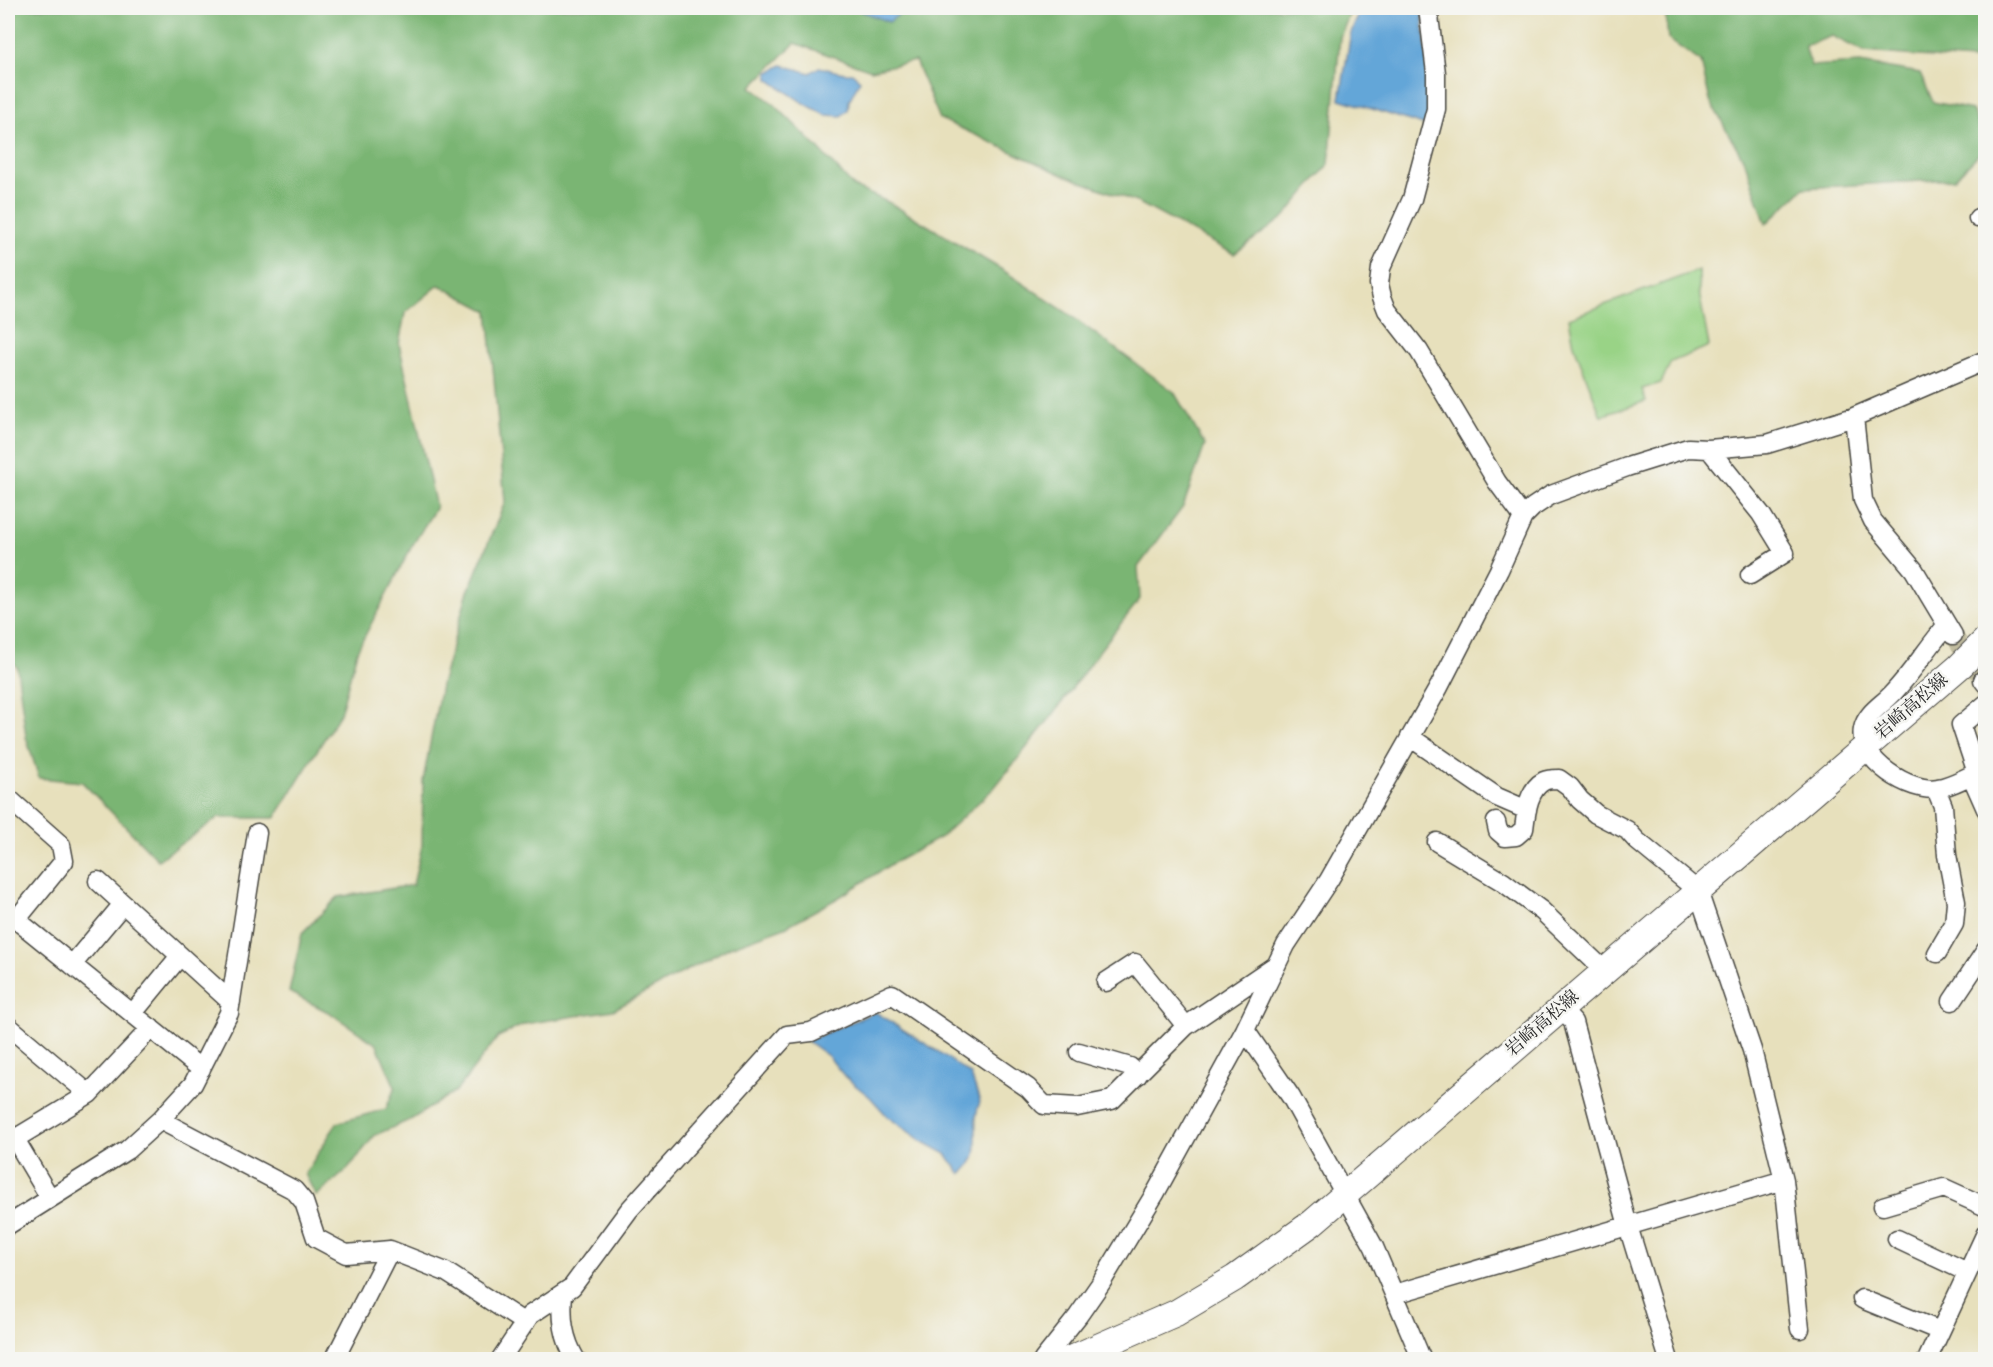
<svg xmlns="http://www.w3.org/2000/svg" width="1993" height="1367" font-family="Vollkorn,'Noto Serif JP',serif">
<rect width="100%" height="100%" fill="#f6f6f2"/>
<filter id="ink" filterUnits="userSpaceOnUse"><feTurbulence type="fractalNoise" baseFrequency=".0167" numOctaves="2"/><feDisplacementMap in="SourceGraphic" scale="12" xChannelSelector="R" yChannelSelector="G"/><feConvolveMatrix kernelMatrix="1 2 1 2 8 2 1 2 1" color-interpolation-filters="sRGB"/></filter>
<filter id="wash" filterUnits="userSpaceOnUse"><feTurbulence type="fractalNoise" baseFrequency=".008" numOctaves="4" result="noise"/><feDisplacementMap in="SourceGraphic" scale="24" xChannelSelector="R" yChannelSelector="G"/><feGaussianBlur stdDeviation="1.35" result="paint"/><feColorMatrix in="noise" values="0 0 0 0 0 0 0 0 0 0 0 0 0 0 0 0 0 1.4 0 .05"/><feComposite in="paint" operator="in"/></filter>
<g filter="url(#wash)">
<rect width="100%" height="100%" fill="#e7e0bc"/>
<!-- green -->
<path fill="#99d386" stroke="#627f58" stroke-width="1.5" d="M1699 270V292L1709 346 1671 362 1661 383 1642 389 1646 401 1601 416 1574 345 1569 318Z"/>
<!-- forest -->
<path fill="#7ab573" stroke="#52704f" stroke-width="1.5" d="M8 8H853L889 22 907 8H1352L1340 37 1329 164 1284 217 1234 254 1139 203 1061 174 940 119 915 61 871 70 795 43 751 87 774 104 818 148 854 187 890 203 1004 271 1066 312 1174 392 1205 445 1183 507 1138 567 1140 599 1100 650 1052 716 994 788 941 837 888 866 838 898 785 927 730 947 613 1010 525 1024 498 1037 457 1090 412 1119 375 1135 348 1169 316 1196 305 1174 337 1123 386 1109 395 1087 377 1045 330 1013 289 992 302 933 338 897 413 885 422 846 423 781 441 685 467 594 505 502 488 311 439 285 405 313 399 344 436 507 412 546 357 651 340 714 275 818H218L158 860 82 782 39 778 26 737 17 667 8 658Z
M1665 8H1985V61L1864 52 1832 36 1805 46 1811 66 1860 63 1920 73 1933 102 1972 110 1985 139V148L1954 179 1804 188 1766 224 1745 162 1710 101 1701 62 1668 39Z"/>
<!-- water -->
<path fill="#64a6d8" stroke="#486882" stroke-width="1.5" d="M853 8H907L889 22Z
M1362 8H1422L1431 102 1426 126 1340 99 1351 32Z
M782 65 810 73 819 67C831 69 840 74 852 73L860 80 849 101 848 110 841 116 825 115 802 102 768 79V73Z
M875 1012 939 1052 971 1075 980 1102C968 1127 988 1155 961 1174L946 1154 922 1141 888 1117 870 1097 845 1077 828 1056 807 1041Z"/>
</g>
<g filter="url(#ink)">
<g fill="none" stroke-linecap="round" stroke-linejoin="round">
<!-- minor-tunnel -->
<path stroke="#c1bc9f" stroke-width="18" stroke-dasharray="18 9" stroke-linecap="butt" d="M1954 636 1983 680"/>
<defs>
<path id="minor" d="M1428 8 1436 73V109L1412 199 1381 268 1379 284 1382 297 1387 310 1419 351 1497 482 1523 517
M1978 218 1986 216
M1854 417 1863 500 1873 521 1914 570 1953 635
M1709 449 1761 514 1785 553 1750 575
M1947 625C1928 647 1912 673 1892 694 1882 705 1866 713 1863 729 1857 759 1911 794 1938 788 1951 786 1964 778 1977 773L1961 725 1986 704
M1983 680 1986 684
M1410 737 1497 797 1527 810
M1971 775 1986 809
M1936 789 1943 806 1947 855 1956 902 1954 924 1937 953
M8 798 61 845 64 861 16 920
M1496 822 1498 831 1505 837 1516 836 1524 829C1526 813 1528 789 1544 781 1548 779 1555 779 1559 779L1570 787 1580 800 1596 814 1627 830 1637 841 1698 891 1752 1050 1784 1180 1800 1329
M1437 842 1503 882 1542 911 1605 971
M98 881 231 1002
M8 913 201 1069
M72 965 123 904
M1106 982 1135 963 1186 1026
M1952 1001 1986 950
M1561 1009 1573 1022 1628 1226 1669 1360
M133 1013 180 956
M8 1026 89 1094
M1245 1030 1291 1097 1374 1247 1422 1360
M1079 1052 1130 1067 1138 1075
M160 1120 294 1190 304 1202 316 1238 346 1254 390 1250 446 1272 525 1323
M8 1133 15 1139 50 1198
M8 1143 89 1094 151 1028
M1883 1206 1944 1188 1986 1207
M8 1225 127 1150 160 1120 193 1084 229 1013 257 833
M1897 1239 1967 1272
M563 1294C561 1318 563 1338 576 1360
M1395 1294 1784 1180
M1862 1299 1940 1331
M334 1360 390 1250
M500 1360 530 1315 572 1287 629 1210 787 1035 811 1032 892 994 1028 1088 1044 1105 1077 1107 1112 1100 1186 1026 1273 967
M1043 1360 1078 1316 1101 1283 1156 1192 1245 1030 1286 945 1329 880 1439 687 1499 570 1523 517 1533 507 1551 495 1627 467 1688 448 1709 449 1767 444 1854 417 1986 360
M1927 1360 1986 1233"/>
<path id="secondary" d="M1068 1360 1176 1313 1235 1278 1312 1223 1960 666 1986 640"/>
</defs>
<!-- minor casing -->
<use href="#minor" stroke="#474641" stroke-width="21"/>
<!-- secondary casing -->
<use href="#secondary" stroke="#474641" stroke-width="28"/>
<!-- minor -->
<use href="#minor" stroke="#fff" stroke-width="18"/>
<!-- secondary -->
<use href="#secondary" stroke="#fff" stroke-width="26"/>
</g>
</g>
<g text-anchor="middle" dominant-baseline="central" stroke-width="5" stroke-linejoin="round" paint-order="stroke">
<!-- street labels -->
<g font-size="18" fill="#2b2b2b" stroke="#f6f6f2">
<text transform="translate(1912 707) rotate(-41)">岩崎高松線</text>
<text transform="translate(1543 1024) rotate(-41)">岩崎高松線</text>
</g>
</g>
<!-- margin -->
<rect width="1993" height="1367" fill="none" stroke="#f6f6f2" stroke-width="30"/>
</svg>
